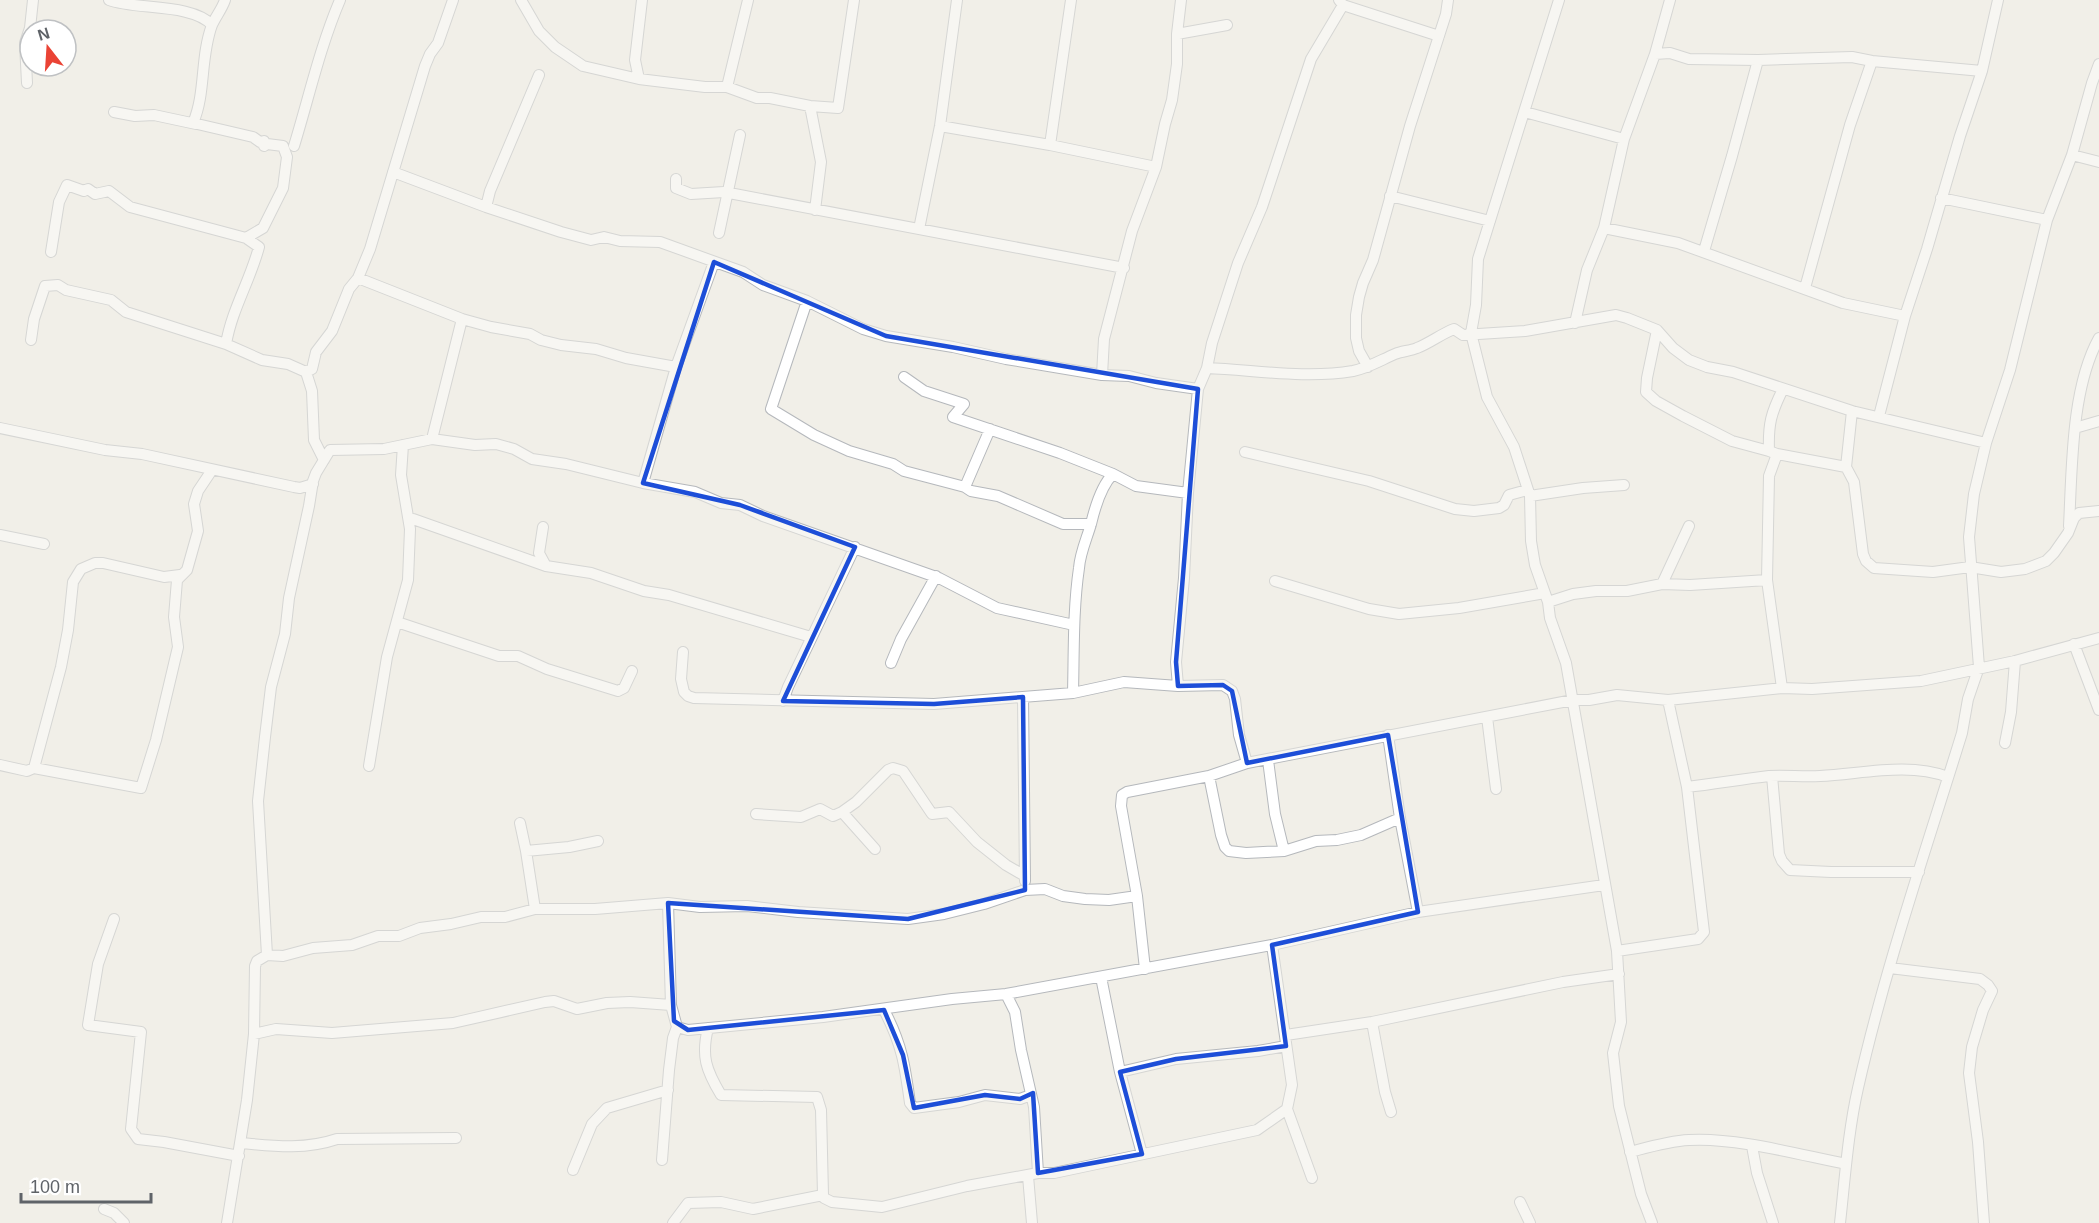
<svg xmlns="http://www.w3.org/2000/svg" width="2099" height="1223" font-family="Helvetica,sans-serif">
<rect width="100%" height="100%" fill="#f1efe8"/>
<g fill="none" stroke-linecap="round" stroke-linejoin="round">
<defs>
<path id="street" d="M109 0C135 10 192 3 212 25
M521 0 539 31 555 47 583 66 639 79 705 87H727L757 98H770L810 106 838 108 854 0
M1339 0 1343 5 1439 36
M1559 0 1478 259 1476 305 1471 333 1487 397 1514 447 1530 496 1531 541 1535 565 1548 602 1550 618 1566 663 1617 951 1621 1022 1613 1053 1619 1106 1641 1194 1652 1223
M1177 34 1227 25
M1655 54 1670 53 1689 59 1758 60 1852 57 1872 61 1982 71
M639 79 635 60 642 0
M27 83 25 43 30 28 33 0
M727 87 748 0
M810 106 821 162 815 210
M114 112 135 116 154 115 196 124 193 123 253 137 260 142 264 141V146L267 144 283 146 287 157 283 188 263 228 246 238 259 247C250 281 232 309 226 344
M1525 112 1624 139
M193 123C206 93 200 57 212 25 216 16 222 9 225 0
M940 126 1050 145 1156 167
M1050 145 1071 0
M294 146C309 97 320 47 340 0
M2072 155 2099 162
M393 172 486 207 561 232 591 240 604 237 620 241 660 242 743 272 763 285 807 301 863 329 886 336 953 347 1006 359 1102 375 1129 376 1156 383 1198 389
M676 179V188L691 194 724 192 1124 268
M1390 196 1490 221
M1941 198 2047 220
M486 207 490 191 539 75
M1604 228 1678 243 1843 303 1905 316
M919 229 940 126 957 0
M719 233 740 135
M1704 251 1732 156 1758 60
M51 252 59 202 67 185 84 191 88 189 95 194 109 191 130 207 246 238
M358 278 462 319 491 327 530 334 541 340 561 345 596 349 626 358 676 367
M1805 288 1850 125 1872 61
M807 301 771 409 814 435 849 451 893 464 904 471 965 487 971 491 998 496 1063 524H1091
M1575 323 1587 270 1604 228 1624 139 1655 54 1670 0
M1657 330 1647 378 1646 392 1656 401 1683 416 1732 441 1769 451
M31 340 34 319 45 286 58 285 66 290 111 300 126 312 226 344 262 360 288 364 306 372
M1368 367 1359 351 1356 338V315L1359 297 1363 283 1373 260 1410 126 1446 14 1448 0
M1207 368C1256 370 1305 379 1353 371 1368 368 1381 360 1395 354 1402 351 1410 351 1417 348 1430 343 1441 334 1454 329L1463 335 1525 331 1616 315 1627 318 1657 330 1673 348 1689 360 1707 367 1733 372 1852 411 1986 443
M306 372 312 369 316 352 332 331 349 289 358 278 370 249 425 66 430 54 438 43 453 0
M306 372 312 391 314 440 324 460
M1102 375 1104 339 1132 231 1156 167 1165 124 1172 100 1177 64V34L1181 0
M904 377 924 391 964 404 953 417 1060 453 1113 474
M1879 416 1905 316 1927 249 1960 136 1982 71 1998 0
M0 428 105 450 142 454 294 487 300 488 313 484
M2075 428 2099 421
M432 439 462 319
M1245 452 1369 481 1455 509 1474 511 1499 508 1504 505 1509 495 1527 490
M1777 454 1846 467 1854 482 1863 554 1866 561 1874 568 1933 572 1970 567 2001 572 2025 569 2046 561 2054 553 2068 533 2074 518 2079 513 2099 511
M1846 467 1852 411
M643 483 676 367 714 262
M965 487 990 429
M1530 496 1583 488 1624 485
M413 519 546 566 591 573 644 591 669 595 811 637
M2069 526C2072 469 2071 388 2099 338
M543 527 539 553 546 566
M0 535 44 544
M1275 581 1369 609 1399 614 1459 608 1545 593
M1662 584 1689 526
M1548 602 1573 594 1596 591H1627L1662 584 1690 585 1767 580
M397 622 499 656H518L547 669 618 691 624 688 632 671
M2074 644 2099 710
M683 652 681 679 684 692 688 696 694 698 934 704 1073 693 1124 682 1178 686 1223 685 1232 691 1235 699 1239 735 1247 763
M891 663 901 639 936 576
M1178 686 1176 662 1184 578 1188 493 1198 389 1207 368 1212 343 1238 263 1262 207 1311 59 1343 5
M1782 688 1767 580 1769 476 1777 454 1769 451C1768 424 1771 413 1783 389
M1073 693C1074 651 1073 609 1079 568 1080 553 1087 538 1091 524 1095 507 1101 486 1113 474L1136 486 1188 493
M1023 697 1025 881
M783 701 788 687 855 547
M1487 717 1496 789
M1388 735 1400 818 1418 912
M2005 743 2011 712 2015 661
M1268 760 1275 814 1284 851
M0 765 27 771 34 768 61 667 68 630 73 582 81 569 95 563H103L164 577 180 575
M369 766 387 657 408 580 410 529 401 475 403 445
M34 768 141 788 156 740 178 647 174 617 177 580 187 570 198 531 194 504 198 491 212 470
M1209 776 1221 835 1225 847 1229 851 1246 853 1284 851 1316 841 1337 840 1361 835 1400 818
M1772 776 1779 854 1782 861 1790 870 1831 872H1919
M1687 787C1714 784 1742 779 1769 776 1786 775 1803 777 1820 776 1862 774 1908 762 1948 777
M842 812 875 849
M756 814 801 817 820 809 833 816 842 812 856 802 888 770 893 768 903 771 932 814 949 812 977 842 1006 865 1025 876
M520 823 526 851 535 909
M526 851 569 847 598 841
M668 903 671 1005 677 1027 688 1030 823 1017 952 999 1006 994 1272 945 1418 912 1604 885
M114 919 98 964 88 1025 141 1032 131 1129 138 1139 164 1142 239 1156
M1272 945 1292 1085 1287 1109 1312 1178
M1617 951 1698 939 1704 932 1687 787 1668 700
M267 955 258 801 265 737 271 687 285 634 289 598 309 506 313 481 316 473 330 450 384 449 432 439 475 445 496 444 514 449 532 459 566 464 643 483 695 492 721 503 740 505 763 516 939 578 997 608 1074 625
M1890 968 1980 979 1988 985 1992 991 1983 1010 1972 1047 1969 1073 1978 1142 1984 1223
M1145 969 1137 896 1121 806 1122 795 1127 792 1209 776 1247 763 1573 700H1589L1617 695 1668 700 1782 688 1812 689 1921 681 2015 661 2099 638
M1101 977 1120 1072 1142 1154
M1006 994 1015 1012 1021 1050 1034 1107 1038 1173
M884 1010C902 1044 905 1066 910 1103L914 1108 959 1102 985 1095 1020 1099 1031 1095
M1372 1022 1385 1092 1391 1112
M708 1028C701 1056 706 1070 721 1095L817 1097 821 1110 823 1195 824 1198 832 1202 882 1207 967 1186 1038 1173H1054L1257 1130 1287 1109
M254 1034 276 1029 332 1033 453 1023 545 1002 554 1001 577 1009 607 1003 630 1002 671 1005
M1286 1035 1372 1022 1563 982 1619 974
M1120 1072 1176 1059 1258 1051 1286 1046
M241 1143C273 1146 305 1150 337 1139L456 1138
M1752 1146 1757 1173 1773 1223
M1630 1152C1649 1147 1669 1141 1689 1140 1735 1137 1800 1155 1846 1164
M662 1160 669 1070 673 1038 677 1027
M573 1170 592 1124 607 1108 668 1090
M1028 1176 1032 1223
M1520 1202 1530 1223
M104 1209 114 1213 124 1223
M227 1223 247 1100 254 1034 255 966 257 961 267 955 283 956 313 948 352 945 378 936H399L420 928 451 924 481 917H505L535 909H595L668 903 700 907 747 906 798 912 908 919 944 914 984 904 1025 890 1045 889 1063 896 1085 899 1109 900 1137 896
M673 1223 688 1203 721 1202 753 1209 823 1195
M1840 1223C1845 1178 1848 1132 1858 1088 1885 968 1926 850 1962 733L1968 699 1979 667 1969 537 1974 494 1986 443 2010 370 2047 220 2072 155 2092 83 2099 64"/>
</defs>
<!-- street casing -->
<use href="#street" stroke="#b5b8bc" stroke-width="12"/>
<!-- street -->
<use href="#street" stroke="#fff" stroke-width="10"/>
</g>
<!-- marked area -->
<path d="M0 0H2099V1223H0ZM714 262 886 336 1198 389 1176 662 1178 686 1223 685 1232 691 1247 763 1388 735 1418 912 1272 945 1286 1046 1176 1059 1120 1072 1142 1154 1038 1173 1033 1093 1020 1099 985 1095 914 1108 903 1055 884 1010 688 1030 674 1021 668 903 908 919 1025 890 1023 697 934 704 783 701 855 547 740 505 643 483Z" fill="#f1efe8" fill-opacity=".55" fill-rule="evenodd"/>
<path fill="none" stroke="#1d4ed8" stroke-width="4.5" stroke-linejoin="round" d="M714 262 886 336 1198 389 1176 662 1178 686 1223 685 1232 691 1247 763 1388 735 1418 912 1272 945 1286 1046 1176 1059 1120 1072 1142 1154 1038 1173 1033 1093 1020 1099 985 1095 914 1108 903 1055 884 1010 688 1030 674 1021 668 903 908 919 1025 890 1023 697 934 704 783 701 855 547 740 505 643 483Z"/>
<!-- north arrow -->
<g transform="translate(48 48) rotate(343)"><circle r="28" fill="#ffffff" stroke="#bfc1c3" stroke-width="1.5"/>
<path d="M0-4.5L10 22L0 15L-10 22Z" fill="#ea4335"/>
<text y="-9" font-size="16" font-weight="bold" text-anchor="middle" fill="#5f6368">N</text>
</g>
<!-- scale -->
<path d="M21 1193v9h130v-9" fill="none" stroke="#5f6368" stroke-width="3"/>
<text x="30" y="1193" font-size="18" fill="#5f6368" stroke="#ffffff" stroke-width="4.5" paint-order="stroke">100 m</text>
</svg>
